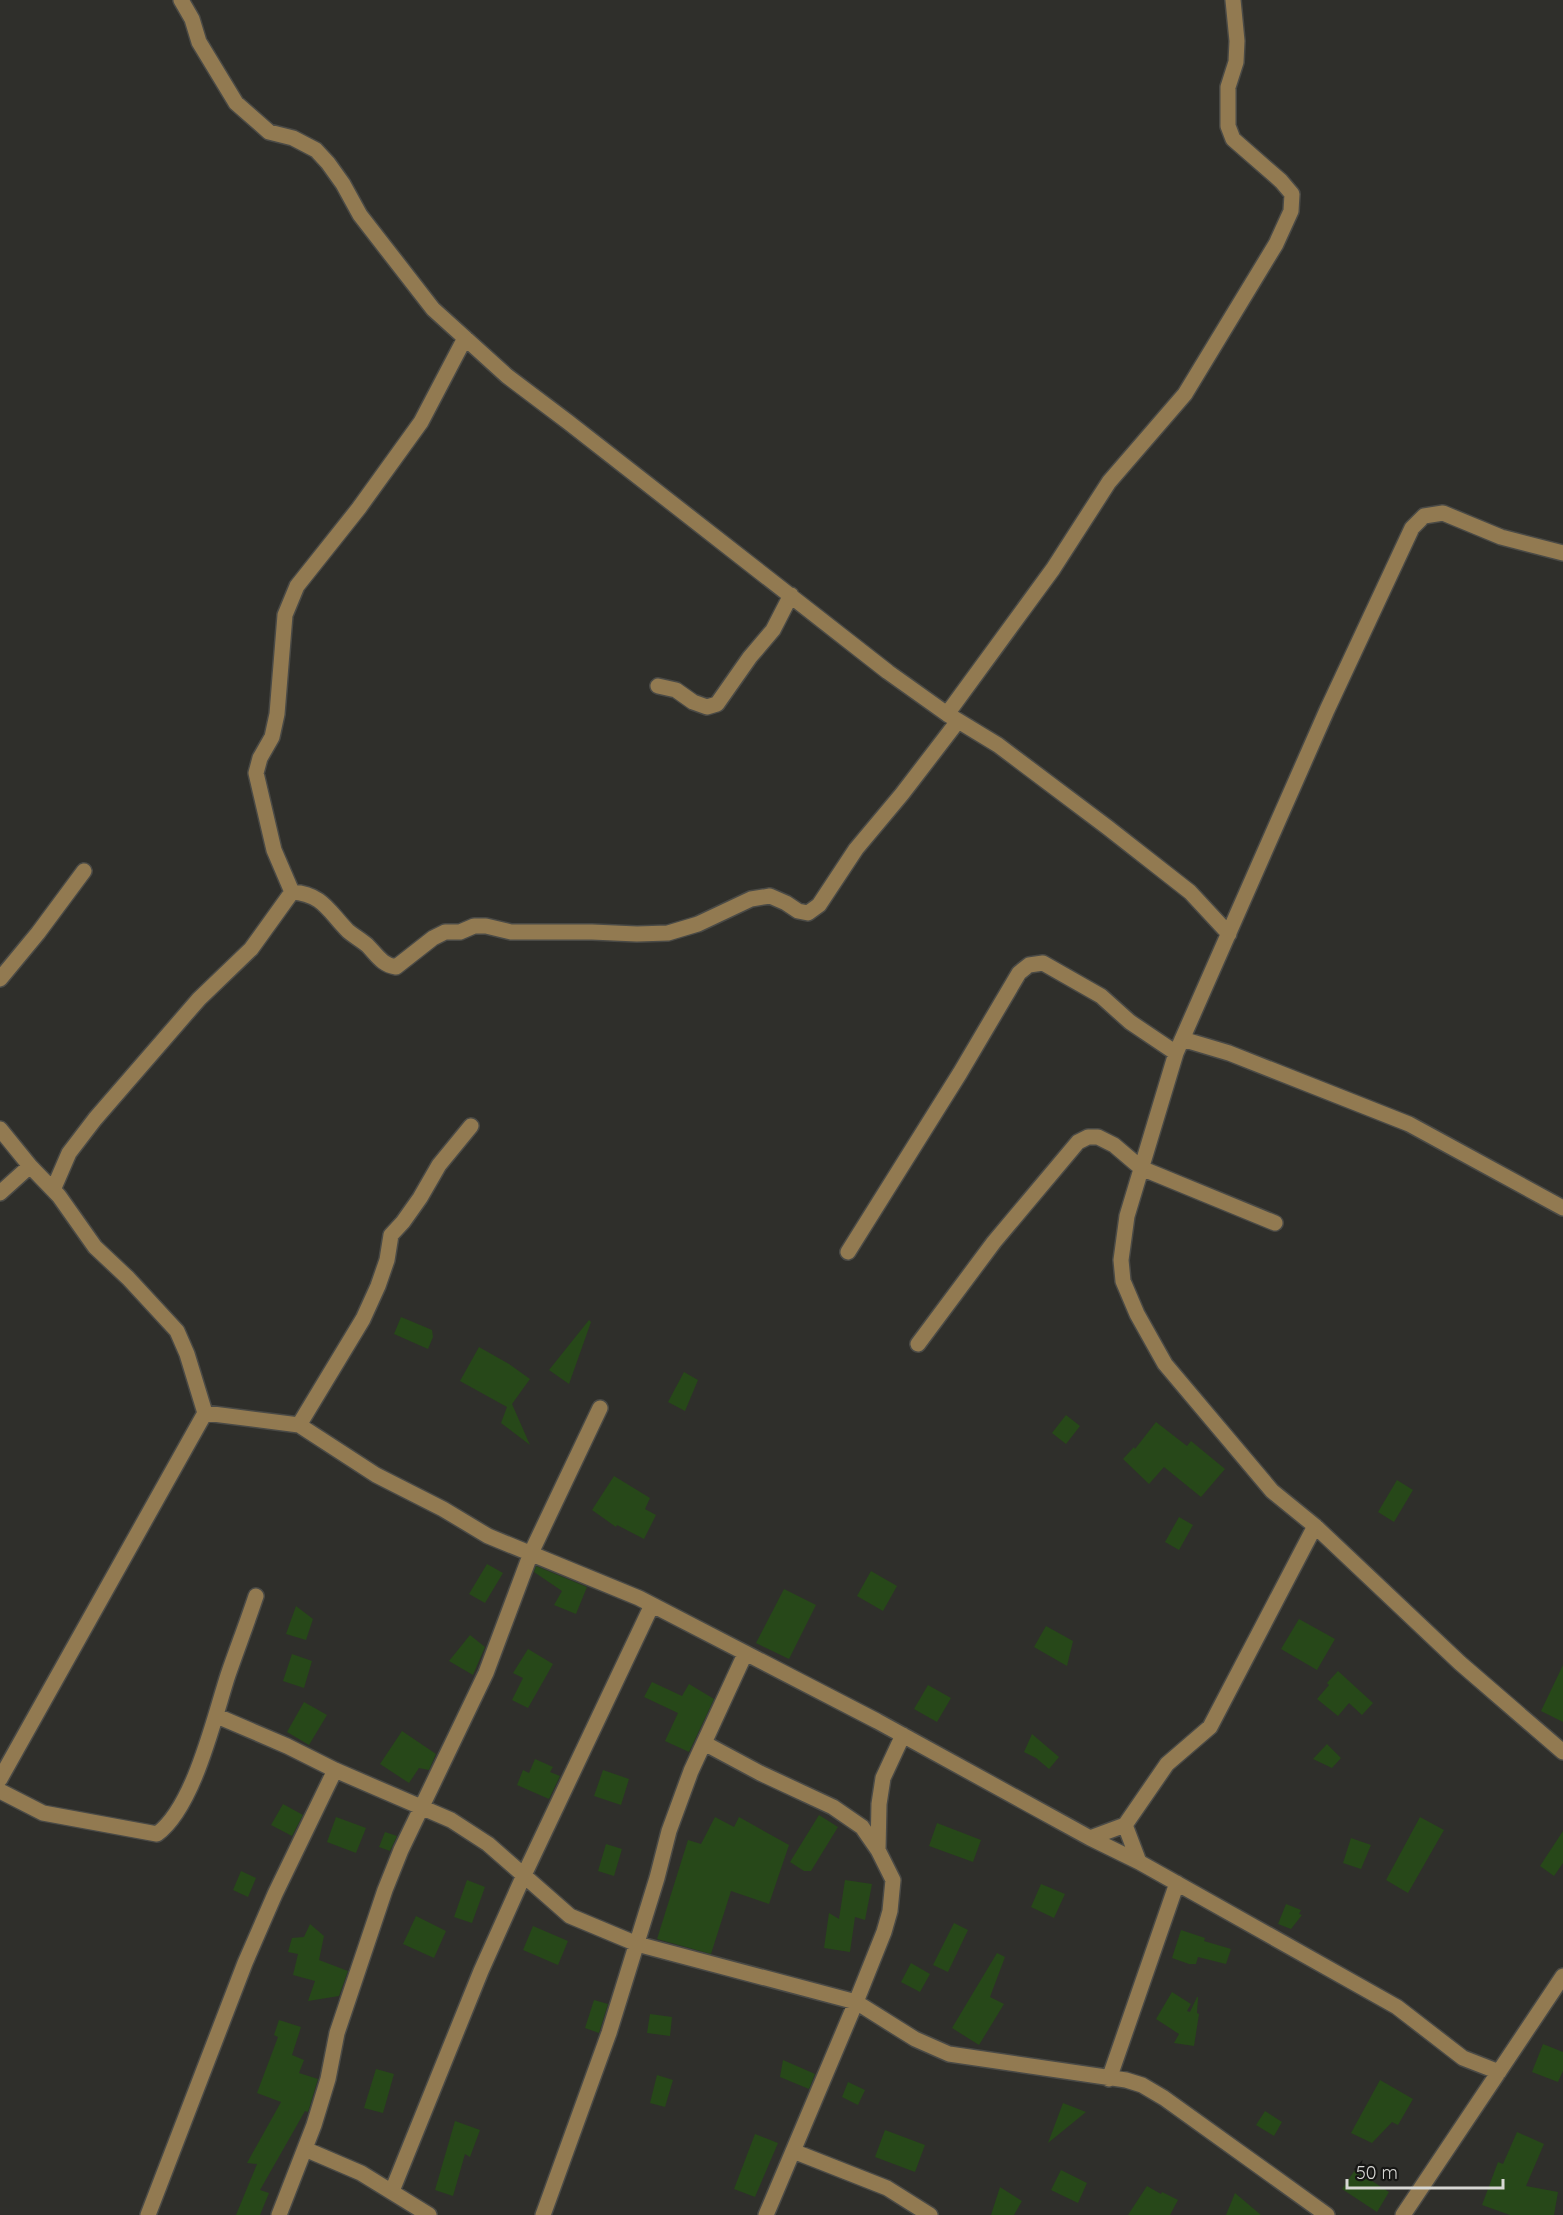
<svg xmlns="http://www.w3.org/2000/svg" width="1563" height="2215" font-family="Quicksand,sans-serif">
<rect width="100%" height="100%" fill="#2f2f2b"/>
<!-- building -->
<path fill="#274819" d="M401 1317 432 1330 433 1337 428 1349 394 1334Z
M589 1320 591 1322 569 1384 549 1370Z
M479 1347 509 1364 530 1379 512 1404 530 1445 501 1423 507 1407 460 1381Z
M684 1372 698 1380 685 1411 668 1402Z
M1066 1415 1080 1426 1066 1444 1052 1433Z
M1156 1422 1187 1446 1191 1441 1225 1469 1201 1497 1164 1467 1149 1484 1123 1459 1134 1447 1135 1449Z
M614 1476 650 1498 645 1509 656 1515 644 1539 617 1525 616 1527 592 1510Z
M1397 1480 1413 1490 1394 1522 1378 1512Z
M1179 1517 1193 1525 1179 1550 1165 1542Z
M487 1564 503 1573 485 1603 469 1594Z
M536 1566 587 1587 576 1614 554 1605 562 1591 534 1572Z
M871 1571 897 1586 883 1611 857 1596Z
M784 1589 816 1605 789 1659 756 1643Z
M296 1606 313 1619 306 1640 286 1634Z
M1299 1619 1335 1639 1317 1670 1281 1649Z
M1046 1626 1073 1641 1067 1666 1034 1647Z
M470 1635 485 1647 473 1675 449 1661Z
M528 1649 553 1664 528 1708 512 1700 523 1678 513 1673Z
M292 1654 312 1661 304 1688 283 1681Z
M1563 1665V1722L1541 1711Z
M1338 1671 1373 1703 1362 1715 1349 1703 1338 1716 1317 1699 1329 1685 1327 1683Z
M652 1682 682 1696 689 1684 714 1699 689 1752 665 1741 678 1713 644 1697Z
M928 1685 951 1698 937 1722 914 1709Z
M304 1702 327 1715 309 1745 287 1732Z
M402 1731 436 1754 429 1770 419 1768 409 1783 380 1764Z
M1032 1734 1059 1757 1049 1769 1036 1758 1024 1752Z
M1327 1744 1341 1758 1332 1768 1313 1759Z
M535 1759 553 1767 550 1772 560 1776 549 1799 517 1785 523 1770 529 1773Z
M603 1770 629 1779 621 1805 594 1796Z
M283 1804 303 1815 292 1836 271 1825Z
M819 1815 838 1827 811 1871H804L790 1862Z
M336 1817 366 1828 356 1853 327 1842Z
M715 1817 734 1827 739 1817 789 1845 769 1904 731 1891 711 1954 657 1939 688 1840 701 1844Z
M1420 1817 1444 1830 1408 1893 1386 1880Z
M937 1823 981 1840 973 1862 929 1846Z
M1563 1831V1863L1554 1876 1540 1866Z
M385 1832 397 1836 390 1851 379 1847Z
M1351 1838 1371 1845 1361 1869 1343 1863Z
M606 1844 622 1849 614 1876 598 1871Z
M241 1871 256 1878 248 1897 233 1890Z
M467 1880 485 1887 472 1923 454 1917Z
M845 1880 872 1884 865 1920 855 1917 850 1952 824 1948 829 1913 839 1919Z
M1041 1884 1065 1894 1054 1918 1031 1907Z
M1286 1904 1301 1910 1299 1914 1302 1915 1291 1929 1278 1924Z
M416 1916 446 1931 434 1958 403 1944Z
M954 1923 968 1930 948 1972 933 1965Z
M310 1924 324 1936 319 1960 348 1971 339 1996 308 2001 315 1981 293 1975 298 1954 288 1952 292 1938 304 1937Z
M533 1926 568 1941 558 1965 523 1950Z
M1181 1930 1205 1938 1204 1941 1231 1949 1226 1964 1198 1957 1196 1964H1189L1172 1958Z
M997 1953 1005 1957 990 1997 1004 2004 979 2045 952 2028Z
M911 1963 930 1974 920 1992 901 1982Z
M1172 1992 1191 2004 1187 2011 1190 2012 1197 1997H1198L1197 2013 1199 2014 1194 2046 1174 2043 1179 2034 1156 2019Z
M594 2000 608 2004 599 2033 585 2028Z
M650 2014 672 2017 670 2036 647 2033Z
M279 2020 301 2027 292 2055 304 2060 299 2073 318 2079 308 2112 305 2111 260 2190 269 2193 260 2215H236L257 2164 247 2163 281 2102 257 2093 278 2037 274 2035Z
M1543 2044 1563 2052V2071L1558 2082 1532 2072Z
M783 2060 815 2074 809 2089 780 2077Z
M376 2069 394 2074 383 2113 364 2108Z
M657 2075 673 2080 665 2107 650 2103Z
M1380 2080 1413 2099 1398 2125 1392 2122 1372 2143 1351 2133Z
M848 2082 865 2090 858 2105 842 2097Z
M1063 2103 1086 2112 1048 2143Z
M1265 2111 1282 2122 1274 2136 1256 2125Z
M455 2121 480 2130 470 2157 465 2154 453 2196 435 2190Z
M885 2130 925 2145 915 2172 875 2157Z
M1517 2132 1544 2144 1526 2186 1558 2192 1554 2215H1510L1482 2205 1498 2162 1503 2164Z
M755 2134 778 2143 755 2197 734 2189Z
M1061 2170 1087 2183 1078 2203 1051 2190Z
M1355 2170 1389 2192 1377 2212 1342 2189Z
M1147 2186 1161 2194 1162 2192 1178 2200 1170 2215H1128Z
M1000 2187 1022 2201 1014 2215H991Z
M1235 2193 1261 2215H1226Z"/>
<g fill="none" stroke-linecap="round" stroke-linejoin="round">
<defs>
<path id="minor" d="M181 0 192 19 199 42 236 103 269 132 293 138 316 150 328 163 343 184 360 215 433 309 507 376 568 422 888 672 947 714 998 745 1107 827 1190 892 1229 934
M1563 553 1501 537 1443 513 1424 516 1412 528 1327 710 1176 1053 1127 1216 1121 1260 1123 1281 1137 1314 1165 1364 1272 1491 1315 1526 1460 1663 1563 1752
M658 686 676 690 693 702 707 707 717 704 750 657 773 630 791 595
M947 714 1053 569 1109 482 1185 394 1276 244 1291 211 1292 194 1281 181 1233 139 1228 126V87L1236 62 1237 41 1233 0
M292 892C323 894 329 912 348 931 354 936 361 940 367 945 377 955 382 965 396 967L433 938 445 932H460L474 926H486L511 932H592L637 934 668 933 698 924 751 899 770 896 786 903 798 911 808 913 819 905 856 849 902 794 958 721
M292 892 274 850 256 773 260 758 272 737 277 714 285 615 297 586 359 508 421 422 465 338
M0 979 38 933 84 871
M1182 1039 1229 1053 1409 1124 1563 1208
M0 1129 30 1166 59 1196 95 1247 128 1278 177 1331 187 1354 205 1413 0 1779
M53 1190 69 1153 95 1119 199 999 251 949 292 892
M0 1193 30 1166
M848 1252 960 1073 1019 973 1029 965 1043 963 1101 996 1130 1022 1176 1053
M918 1344 994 1242 1078 1142 1088 1137H1098L1114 1145 1141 1168 1275 1223
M205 1413 299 1425 376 1475 443 1509 488 1536 639 1598 877 1721 1090 1838 1139 1862 1397 2007 1463 2058 1499 2072
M299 1425 363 1319 378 1286 387 1260 391 1235 403 1222 420 1198 439 1165 471 1126
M217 1716 287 1746 335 1770 451 1820 488 1844 570 1916 637 1944 856 2002 915 2039 949 2054 1126 2080 1142 2085 1164 2098 1327 2215
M704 1743 760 1773 833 1807 862 1827 878 1850 893 1880 890 1911 884 1932 856 2002 766 2215
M0 1791 43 1813 157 1834C194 1807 214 1718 228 1675 237 1649 247 1623 256 1596
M1125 1825 1139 1862
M1090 1838 1125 1825 1167 1764 1210 1727 1315 1526
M878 1850 879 1804 883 1778 903 1735
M1109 2079 1177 1883
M305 2149 361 2173 429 2215
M793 2151 887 2188 930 2215
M392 2191 481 1971 524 1875 652 1605
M148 2215 245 1963 275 1894 335 1770
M279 2215 314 2125 328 2079 337 2033 385 1890 401 1850 486 1673 531 1553 600 1408
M543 2215 609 2033 657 1878 669 1831 691 1771 745 1654
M1403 2215 1563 1976"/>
</defs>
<!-- minor casing -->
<use href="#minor" stroke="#4a4a46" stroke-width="18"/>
<!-- minor -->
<use href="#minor" stroke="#927a51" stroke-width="15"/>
</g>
<!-- scale -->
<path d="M1347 2179v9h156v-9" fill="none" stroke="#d7d7d4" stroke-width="3"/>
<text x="1356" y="2179" font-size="18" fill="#d7d7d4" stroke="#171715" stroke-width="4.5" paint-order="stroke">50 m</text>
</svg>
